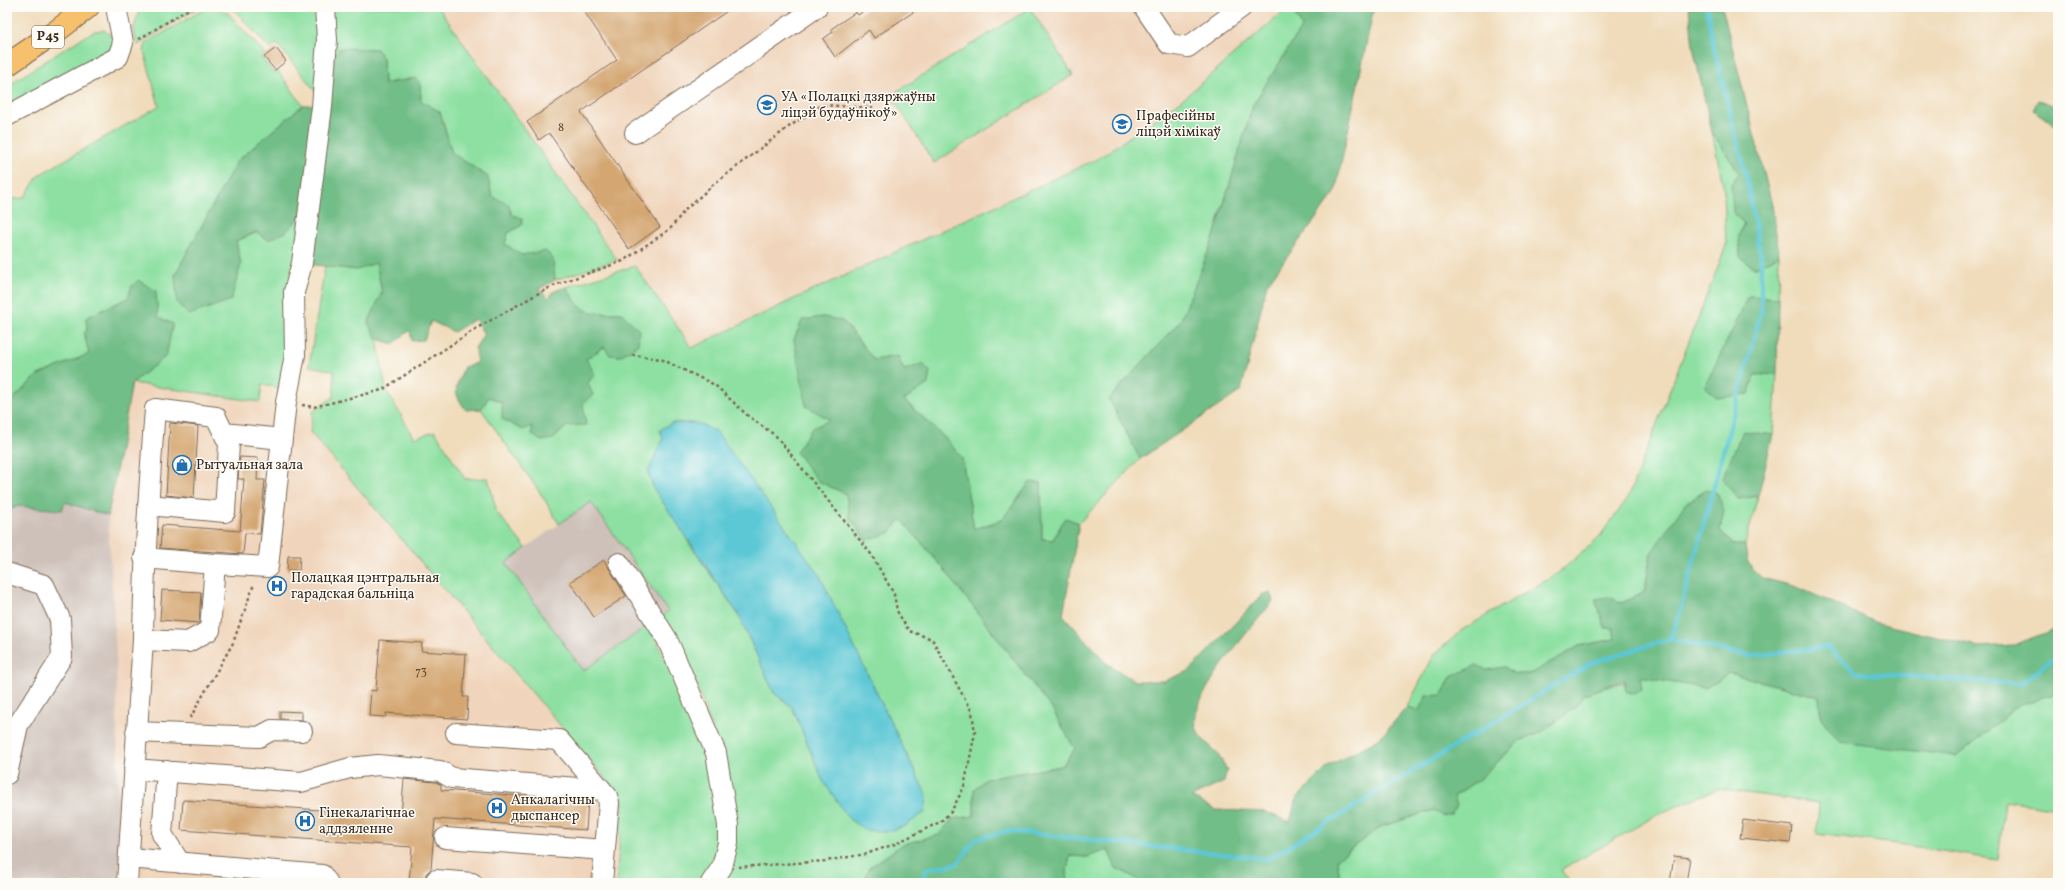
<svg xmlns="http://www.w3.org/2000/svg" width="2065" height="890" font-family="Vollkorn,serif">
<rect width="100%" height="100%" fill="#fdfcf7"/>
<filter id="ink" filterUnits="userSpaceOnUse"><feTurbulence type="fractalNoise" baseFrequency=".025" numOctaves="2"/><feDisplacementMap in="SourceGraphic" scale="8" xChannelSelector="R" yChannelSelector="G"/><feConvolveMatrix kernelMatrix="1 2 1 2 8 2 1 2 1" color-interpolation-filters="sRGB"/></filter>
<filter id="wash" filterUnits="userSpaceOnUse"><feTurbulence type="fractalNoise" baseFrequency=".012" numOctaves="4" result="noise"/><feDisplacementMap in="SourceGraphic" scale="16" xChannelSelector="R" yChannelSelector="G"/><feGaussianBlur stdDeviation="0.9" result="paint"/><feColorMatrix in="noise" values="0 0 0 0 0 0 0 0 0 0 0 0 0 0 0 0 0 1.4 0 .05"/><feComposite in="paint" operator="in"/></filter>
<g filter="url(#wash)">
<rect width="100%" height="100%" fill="#f0dcbb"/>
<!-- built -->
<path fill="#f0d5bc" d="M438 7H1314L1062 224 694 368Z
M132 383 313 411 310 432 623 799 616 883H275L120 874 116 655 108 516Z"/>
<!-- industrial -->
<path fill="#cec1b9" d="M64 502 108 516 116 655 120 883H7V509L19 506 61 510Z
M591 502 668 611 583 672 505 562Z"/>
<!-- green -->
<path fill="#8de0a2" stroke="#648560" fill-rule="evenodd" d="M140 7H199L138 45 133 31Z
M208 7H218L225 13 227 12 265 54 261 57 274 73 278 71 303 105 237 161 175 275 241 264 236 241 302 215 284 388 262 385 260 402 132 383 166 356 158 317 132 286 128 298 86 318 87 331 84 333 89 354 38 375 7 405V199L24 198 39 175 159 106 144 51 146 43Z
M232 7H438L617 260 555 280 553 259 546 252 521 255 505 244 508 233 522 225 512 215 509 205 491 196 488 177 452 153 440 112 421 101 420 83 395 81 384 84 383 58 327 105 277 44 270 49Z
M1289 7H1291L1302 27 1253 105 1214 237 1181 320 1110 399 1140 459 1079 523 1065 518 1053 540 1042 539 1041 483 1030 482 1002 520 974 529 962 458 944 437 904 400V370L897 356 874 360 843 321 823 317 802 321 794 340 831 420 818 481 846 494 850 518 890 533 901 518 943 568 1052 709 1075 749 1062 766 986 779 974 789V816L952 819 940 835 903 844 869 868 862 883H722L720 752 685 651 662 616 668 611 591 502 559 524 543 497 481 409 489 397C512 406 531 426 553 439 582 412 589 399 586 359L604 347 610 355 620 356 638 345 622 313C589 313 584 317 566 287L635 266 692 348 792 300 1099 158 1177 104ZM672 423H696L823 781 792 707 774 693 738 614 689 543 648 473 663 438 660 430Z
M1030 8 1073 75 934 163 891 95Z
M104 30 112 36 113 44 110 50 7 110V86L85 36 95 31Z
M1712 132 1739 173 1744 224 1739 235 1754 268 1779 255 1778 298 1749 296 1754 375 1777 374 1773 435 1743 431 1738 499 1758 496 1745 545H1733L1720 530 1724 510 1651 553 1645 591 1622 603 1609 597 1615 639 1579 646 1530 674H1515L1504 667 1451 677 1442 695 1419 710 1407 707 1434 655 1462 630 1558 573 1597 540 1628 498 1726 246 1724 190Z
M376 262 382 292 369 323 377 339 386 390 414 438 435 431 465 479 488 478 497 513 526 548 506 563 583 671 649 625 711 754 724 826 716 864 705 878 697 883H616L623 799 310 432 313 411 334 397V371L309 366 325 266 357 270Z
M1730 673 1819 697 1821 718 1957 756 2020 704 2058 694V809L2005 801 1998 860 1905 845 1817 834 1819 803 1717 789 1659 814 1561 870 1571 883H1339L1340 880 1337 859 1380 827 1434 810 1482 777 1519 741 1542 732 1576 706 1584 694 1640 677 1705 688Z
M1108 850 1116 868 1134 877 1139 883H1068L1067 870 1070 856 1087 857Z"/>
<!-- forest -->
<path fill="#72be88" stroke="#567453" d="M1291 7H1374L1335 193 1267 284 1241 391 1140 459 1109 399 1181 320 1214 237 1253 105 1302 27Z
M1689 7H1722L1772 205 1779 255 1754 268 1740 257 1739 235 1744 224 1733 212 1731 184 1739 173 1712 132 1693 47Z
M341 48 377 49 383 58 384 84 415 78 420 83 421 101 440 112 452 153 488 177 492 196 509 205 512 215 522 218V225L508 233 505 244 521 255 546 251 553 259 555 280 539 289 549 298 554 291 566 287C584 317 589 313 622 313L639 330 638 345 620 356 610 355 604 347 586 359 595 374 588 383 593 395 583 404 586 425 567 426 553 439 541 441 532 434V426L523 430 502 419V402L489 397 481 409 466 410C452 391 455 389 464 367L477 363 475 348 484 334 475 319 454 332 431 321 424 340 412 341 410 330 393 344 377 339 368 323 382 292 376 263 357 270 307 264 302 215 286 232 268 240 256 232 236 241 241 264 231 300 189 315 177 303 175 275 237 161 303 105H327L329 58Z
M2038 100 2058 107V127L2033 110Z
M138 280 156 291 158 317 173 324 166 356 132 383 108 516 65 502 62 510 19 506 7 509V405L38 375 89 354 84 333 87 331 86 318 128 298 132 286Z
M1749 296 1778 298 1777 374 1754 375 1749 394 1717 398 1705 386Z
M823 317 843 321 874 360 898 356 904 370 923 364 930 371 928 384 904 400 944 437 962 458 974 529 1002 520 1030 482 1041 483 1042 539 1053 540 1065 518 1079 523 1063 615 1106 663 1135 681H1164L1189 671 1263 594 1270 593 1273 601C1254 625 1189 696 1196 726 1198 738 1208 743 1216 752 1220 757 1223 764 1227 770L1224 782 1191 797 1216 810 1265 812 1290 822 1296 799 1329 766 1379 739 1407 707 1419 710 1426 696 1442 695 1451 677 1477 665 1486 670 1504 667 1515 674H1530L1579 646 1615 639 1613 628H1605L1595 599 1609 597 1622 603 1645 591 1651 553 1685 504 1706 490 1717 493 1724 510 1720 530 1733 545H1745L1747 560 1753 570 1762 578 1797 587 1878 623 1978 647 2014 645 2058 628V694L2020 704 1957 756 1840 742 1821 718 1819 697 1730 673 1705 688 1640 677 1642 689 1634 694 1626 691 1624 680 1584 694 1576 706 1542 732 1519 741 1482 777 1454 796 1457 806 1451 814 1442 816 1434 810 1380 827 1337 859 1340 880 1339 883H1139L1134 877 1116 868 1108 850 1087 857 1070 856 1067 870 1068 883H862L869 868 903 844 939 835 952 819 974 816V789L986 779 1062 766 1075 749 1052 709 943 568 901 519 890 533 866 540 850 518 846 494 818 481 796 452 812 428 830 420 806 406 794 340 802 320Z
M1743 431 1773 435 1758 496 1738 499 1722 478Z"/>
<!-- water -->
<path fill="#5cc7d5" stroke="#4c787a" d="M672 423H696L716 431 819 574 927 796 925 812 905 826 886 832 866 830 850 820 823 781 792 707 774 693 738 614 654 489 648 472 663 438 660 430Z"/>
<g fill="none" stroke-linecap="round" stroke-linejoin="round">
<!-- stream -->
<path stroke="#5cc7d5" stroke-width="4.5" d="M1670 639 1677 622 1761 313V257L1746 175 1713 45 1707 7
M927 883 923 879 926 869 957 864 976 839 1008 831 1268 859 1591 663 1670 639 1751 656 1828 647 1856 673 2021 684 2049 661 2058 658"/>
</g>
<g id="blocks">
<!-- building -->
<path fill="#d4a671" d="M581 7H733L581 112 660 227 629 249 549 133 539 140 527 122 617 60Z
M870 7H921L874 38 869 30 835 57 823 39 833 32 831 29 856 12 858 15Z
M276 48 286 61 275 70 264 57Z
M170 423 198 426 194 498 166 495Z
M240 457 258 458 257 480H265L260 534 245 533 243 554 160 548 162 525 240 531 244 479H238Z
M288 556H300L299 571 287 570Z
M604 560 626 596 594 617 570 582Z
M162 590 201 592 199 623 160 620Z
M380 640 422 643 421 651 466 654 463 697H468L467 719 386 713V717L369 716 371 690 376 691Z
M280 711 302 712V720L280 719Z
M404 779 436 782 441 785V790L588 801 586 830 435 819 431 869 426 874 425 883H409L412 847 181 830 183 800 401 816Z
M1743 820 1792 826 1790 843 1740 838Z
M1674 856 1690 858 1686 883H1670Z"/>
</g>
</g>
<g filter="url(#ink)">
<use href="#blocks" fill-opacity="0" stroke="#7a6855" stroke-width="1"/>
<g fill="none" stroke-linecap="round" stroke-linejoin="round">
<defs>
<path id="minor" d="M1144 7 1169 44 1188 47 1242 7
M7 116 118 57 123 43 116 7
M635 133 817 7
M224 433 282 439
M144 558 215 564
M619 563 667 639 716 753 728 825V843L722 867 711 883
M7 573 44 585 60 619 62 657 18 725 7 774
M143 640C144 563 149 486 155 409L216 417 229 444 225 512 148 505
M136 732 259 737 272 730 302 731
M456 733 559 740 607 796 609 803 602 883
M134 769 301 782 350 768 378 765 440 771 452 778 602 790
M167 771 162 834 180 863
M445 838 605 850
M129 858 322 875 328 883
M436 880 472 883
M127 883 143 640 188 642 210 630 215 564 268 567 286 402 295 355 294 292 302 263 322 107 327 40 325 7"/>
<path id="major" d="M7 65 54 33 88 7"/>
</defs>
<!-- minor casing -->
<use href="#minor" stroke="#7a6855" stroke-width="22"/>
<!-- major casing -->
<use href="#major" stroke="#7a6855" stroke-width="24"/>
<!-- path -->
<path stroke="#7a6855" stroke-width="2.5" stroke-dasharray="3 3" stroke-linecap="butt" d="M139 39 192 7
M632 355 661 359 715 385 747 415 776 436 871 554 894 594 897 611 909 631 932 639 972 712 975 733 964 787 951 812 940 822 895 844 866 854 825 861 739 867
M302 405 314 407 382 390 477 328 539 293 555 285 623 261 670 229 685 210 714 184 790 126 822 105 873 108
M190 718 233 643 254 584"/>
<!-- minor -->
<use href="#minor" stroke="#fff" stroke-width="20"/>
<!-- major -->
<use href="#major" stroke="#f7c06c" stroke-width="22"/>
</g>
</g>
<!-- icons -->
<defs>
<symbol id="university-ring" viewBox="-11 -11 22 22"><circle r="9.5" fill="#fdfcf7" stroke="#1f6fb2" stroke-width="1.5"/><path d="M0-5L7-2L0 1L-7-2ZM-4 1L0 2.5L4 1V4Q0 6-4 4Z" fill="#1f6fb2"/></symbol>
<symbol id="shop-ring" viewBox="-11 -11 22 22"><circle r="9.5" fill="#fdfcf7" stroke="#1f6fb2" stroke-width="1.5"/><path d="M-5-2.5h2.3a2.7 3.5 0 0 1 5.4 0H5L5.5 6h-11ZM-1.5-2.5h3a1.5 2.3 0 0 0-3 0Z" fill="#1f6fb2"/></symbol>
<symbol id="hospital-ring" viewBox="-11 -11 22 22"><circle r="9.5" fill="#fdfcf7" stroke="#1f6fb2" stroke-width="1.5"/><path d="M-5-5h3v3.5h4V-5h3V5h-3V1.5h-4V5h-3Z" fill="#1f6fb2"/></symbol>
</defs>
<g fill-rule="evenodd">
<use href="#university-ring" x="756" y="94" width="22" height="22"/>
<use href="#university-ring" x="1111" y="113" width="22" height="22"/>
<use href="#shop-ring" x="171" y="454" width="22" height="22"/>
<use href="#hospital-ring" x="266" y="575" width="22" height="22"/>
<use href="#hospital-ring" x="486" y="797" width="22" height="22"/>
<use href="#hospital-ring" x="294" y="810" width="22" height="22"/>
</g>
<g text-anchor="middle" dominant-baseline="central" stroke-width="3" stroke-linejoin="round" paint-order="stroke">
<!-- number labels -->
<g font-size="12" fill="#614933">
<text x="561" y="128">8</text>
<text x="421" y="672">73</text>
</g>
<!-- shield labels -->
<rect fill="#fdfcf7" stroke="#75695f" stroke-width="1" x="32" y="26" width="32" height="22" rx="3"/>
<g font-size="13" font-weight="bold" fill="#3b2a1e">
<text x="48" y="37">Р45</text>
</g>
<!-- poi labels -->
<g font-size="14" fill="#3b2a1e" stroke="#fdfcf7" text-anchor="start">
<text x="781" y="97">УА «Полацкі дзяржаўны<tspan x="781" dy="16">ліцэй будаўнікоў»</tspan></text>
<text x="1136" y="116">Прафесійны<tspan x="1136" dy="16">ліцэй хімікаў</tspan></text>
<text x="196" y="465">Рытуальная зала</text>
<text x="291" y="578">Полацкая цэнтральная<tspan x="291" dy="16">гарадская бальніца</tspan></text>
<text x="511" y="800">Анкалагічны<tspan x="511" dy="16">дыспансер</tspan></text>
<text x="319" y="813">Гінекалагічнае<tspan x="319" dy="16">аддзяленне</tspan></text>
</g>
</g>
<!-- margin -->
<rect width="2065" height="890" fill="none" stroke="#fdfcf7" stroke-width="24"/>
</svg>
